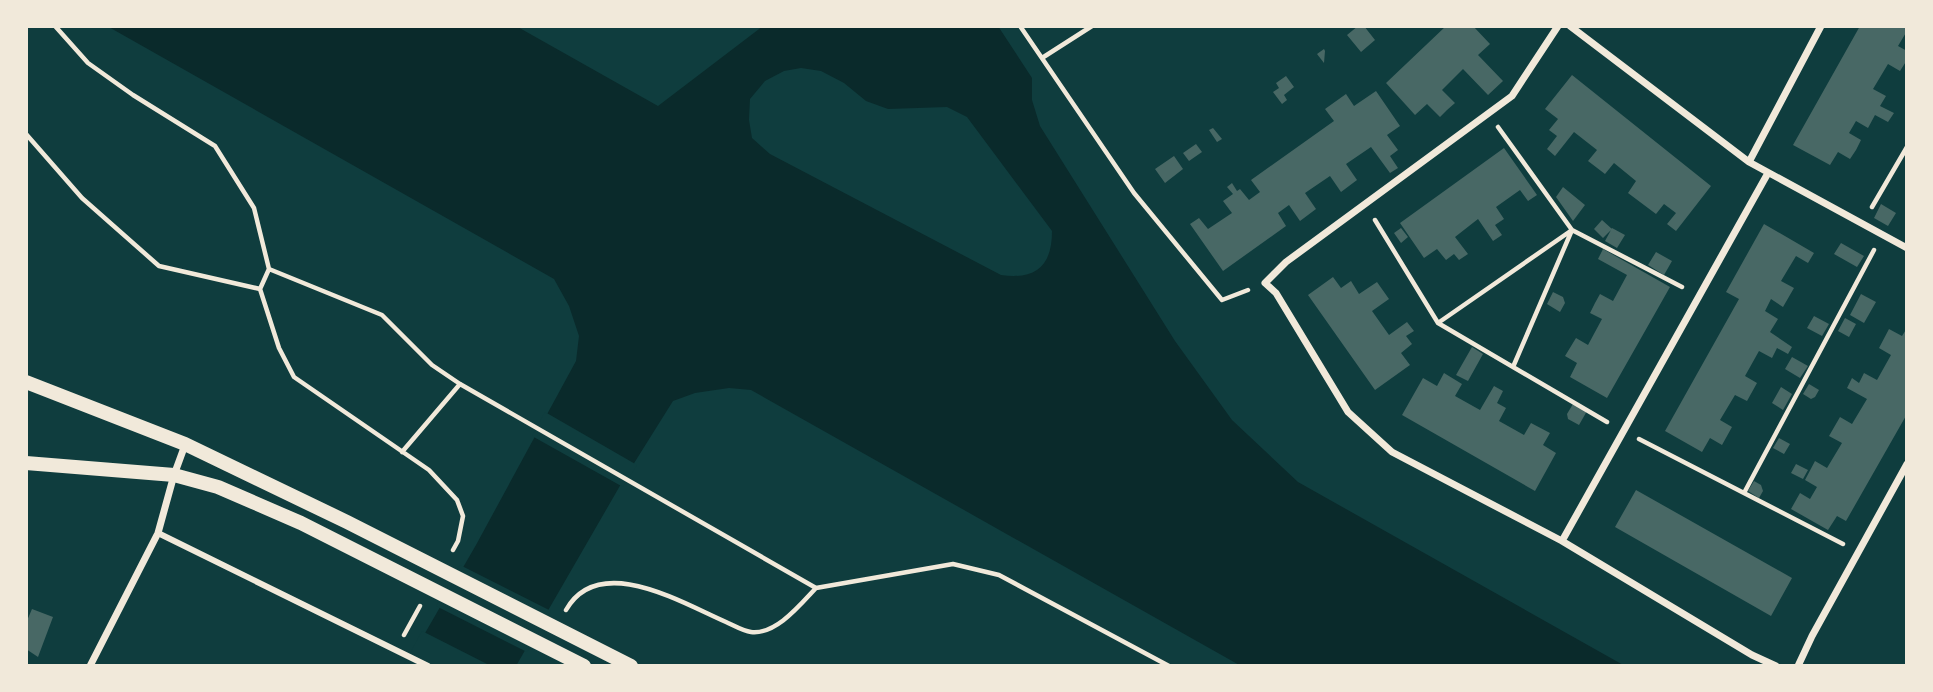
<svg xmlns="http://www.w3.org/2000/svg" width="1933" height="692" font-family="Bitter,serif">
<rect width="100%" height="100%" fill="#0f3d3e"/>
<!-- water -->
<path fill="#0a2a2b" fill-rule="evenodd" d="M107 26H516L658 106 763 26H998L1032 78V100L1040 126 1175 341 1232 420 1298 482 1625 666H1241L751 390 729 388 695 393 673 401 621 484 516 666H406L476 545 576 361 579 336 569 306 554 279ZM801 68 821 71 844 83 866 101 888 109 947 107 967 117 1052 231C1052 266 1036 280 1001 275L770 154 752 138 749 120 750 99 765 81 784 71Z"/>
<!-- pier -->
<path fill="#0f3d3e" d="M545 412 637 465 623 487 532 436Z
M460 565 551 611 527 652 436 606Z
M422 631 491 666H403Z"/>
<!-- building -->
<path fill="#486865" d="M1358 26H1364L1375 40 1361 52 1347 35Z
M1446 26H1473L1490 44 1478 55 1503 81 1488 95 1463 69 1442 90 1455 103 1447 110 1440 117 1427 104 1415 115 1386 83Z
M1860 26H1907V31L1898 46 1907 51V60L1900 71 1888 64 1873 89 1886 96 1880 106 1894 113 1888 122 1875 115 1868 128 1856 121 1849 133 1861 140 1856 150 1850 159 1838 152 1830 165 1793 145Z
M1324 49 1325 51 1324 63 1317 54Z
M1572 75 1711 186 1676 231 1667 224 1676 213 1664 204 1656 214 1628 193 1636 181 1614 163 1605 174 1588 161 1597 150 1574 132 1555 156 1547 149 1557 136 1549 130 1558 119 1545 109Z
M1286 76 1294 87 1284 95 1287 100 1282 104 1273 92 1279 88 1276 83Z
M1376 91 1400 126 1387 135 1398 150 1390 156 1398 168 1390 173 1371 147 1346 164 1357 180 1341 192 1330 176 1305 193 1316 209 1300 221 1289 205 1278 213 1286 226 1223 271 1190 224 1199 218 1208 229 1232 213 1223 201 1233 194 1227 187 1232 183 1237 191 1240 189 1249 200 1260 192 1251 180 1334 121 1325 109 1346 94 1354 106Z
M1213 128 1222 139 1217 142 1209 130Z
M1196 144 1202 152 1189 161 1183 153Z
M1504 148 1537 195 1528 201 1520 190 1496 207 1504 219 1495 225 1502 235 1493 241 1478 219 1455 237 1468 254 1459 260 1454 254 1446 260 1437 249 1424 258 1400 223Z
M1174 156 1183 169 1165 183 1155 169Z
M1563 187 1585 205 1573 221 1556 197Z
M1881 204 1896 213 1888 226 1874 218Z
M1602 220 1612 229 1603 238 1594 229Z
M1764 224 1814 253 1808 263 1796 256 1781 281 1794 288 1783 307 1771 299 1765 311 1778 319 1770 332 1792 347 1788 354 1777 348 1772 358 1759 351 1745 376 1757 383 1747 401 1735 395 1720 420 1732 427 1722 445 1710 438 1702 452 1665 431 1739 299 1726 292Z
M1401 228 1408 237 1401 243 1394 233Z
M1612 228 1625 235 1617 248 1605 241Z
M1841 243 1864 256 1857 267 1834 254Z
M1603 249 1670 287 1607 398 1570 377 1577 363 1565 356 1576 338 1588 345 1602 319 1590 313 1595 303 1600 294 1613 301 1627 275 1598 259Z
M1656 252 1672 261 1664 275 1648 265Z
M1333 277 1341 288 1351 281 1359 294 1377 282 1389 299 1372 311 1389 335 1407 322 1414 331 1406 336 1412 344 1401 353 1410 365 1375 390 1308 295Z
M1553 292 1563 297 1565 303 1560 312 1547 304Z
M1861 294 1876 302 1864 323 1850 315Z
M1814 316 1829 324 1822 336 1807 328Z
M1845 318 1856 324 1849 337 1838 331Z
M1907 328V414L1846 521 1837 516 1828 530 1791 509 1800 493 1810 499 1817 487 1805 480 1815 461 1827 468 1842 443 1829 436 1840 417 1852 424 1867 399 1847 388 1852 378 1859 383 1864 373 1877 380 1891 355 1879 348 1889 329 1902 336Z
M1472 347 1483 354 1468 381 1456 375Z
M1792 357 1808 366 1800 378 1785 369Z
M1444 373 1462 384 1455 396 1480 410 1494 386 1503 391 1497 403 1506 408 1499 421 1524 435 1531 423 1550 433 1543 445 1556 453 1535 491 1402 415 1423 378 1437 386Z
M1809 384 1819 390 1815 397 1811 399 1803 394Z
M1781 387 1792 394 1783 410 1772 403Z
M1573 404 1587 411 1579 425 1568 419 1567 414Z
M1779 438 1790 444 1784 454 1773 448Z
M1796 464 1808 470 1803 479 1791 473Z
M1754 481 1761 485 1763 491 1759 498 1748 491Z
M1636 490 1792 578 1771 616 1615 527Z
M32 609 53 617 38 657 26 649V623Z"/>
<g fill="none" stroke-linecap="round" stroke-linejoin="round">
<!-- path -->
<path stroke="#f1e9da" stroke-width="4.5" d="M55 26 88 63 133 95 215 146 254 208 269 269 382 315 432 365 460 384 816 588 953 564 999 575 1169 666
M1020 26 1134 193 1222 300 1248 290
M1042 58 1092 26
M26 134 82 198 159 266 260 289 269 269
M1872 207 1907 147
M1375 220 1438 323 1607 422
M260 289 279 348 294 377 429 470 457 500 463 516 458 541 453 550
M1438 323 1572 230 1498 127
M1513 367 1572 230 1682 287
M1639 439 1843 544
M402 452 460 384
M1744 493 1874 250
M566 610C599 552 682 603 726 622 733 625 743 631 751 632 776 635 800 605 816 588
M404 635 420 606"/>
<!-- pedestrian -->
<path stroke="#f1e9da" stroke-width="6" d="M158 533 428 666"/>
<!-- minor -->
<path stroke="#f1e9da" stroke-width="7" d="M1558 26 1512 96 1286 262 1265 283 1276 293 1348 412 1392 452 1562 541 1752 655 1776 666
M1570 26 1749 162 1907 248
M1749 162 1821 26
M1562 541 1768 173
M90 666 158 533 174 475 185 445
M1798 666 1812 636 1907 464"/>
<!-- secondary -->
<path stroke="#f1e9da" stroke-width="14" d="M26 382 185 444 347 522 631 666
M26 463 174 475 218 487 301 523 584 666"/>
</g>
<!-- border -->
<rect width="1933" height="692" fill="none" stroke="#f1e9da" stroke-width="56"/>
</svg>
